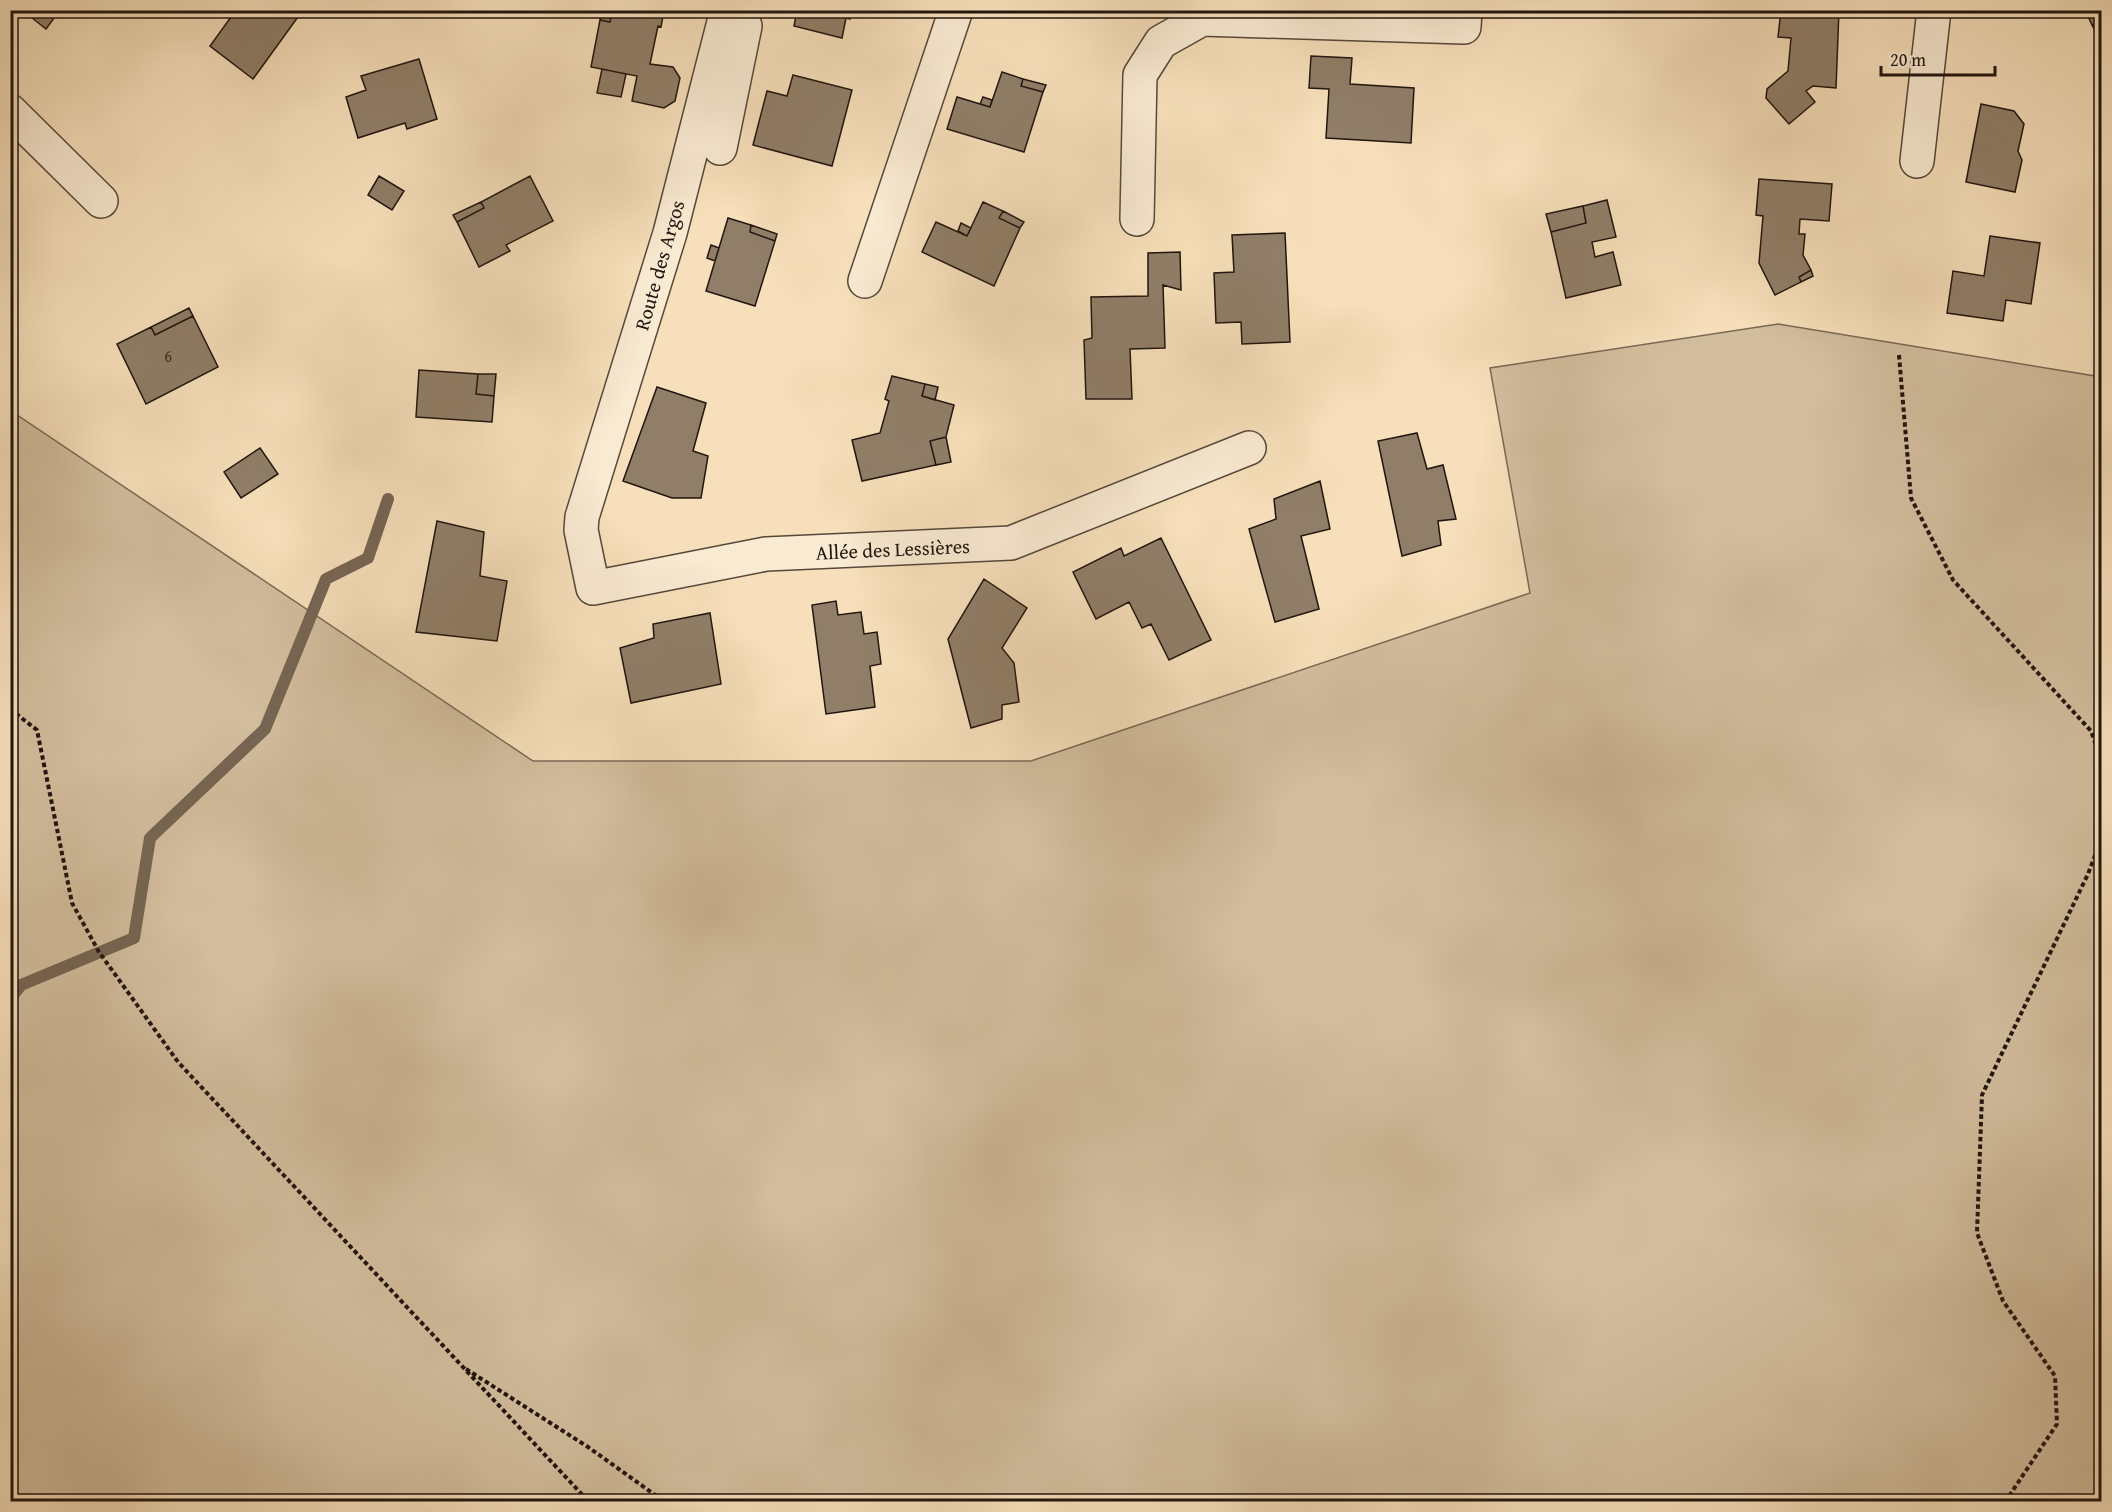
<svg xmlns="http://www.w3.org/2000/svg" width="2112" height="1512" font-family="'Gentium Book Plus',serif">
<rect width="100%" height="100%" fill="#f6dfba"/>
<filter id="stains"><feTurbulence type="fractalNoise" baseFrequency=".00333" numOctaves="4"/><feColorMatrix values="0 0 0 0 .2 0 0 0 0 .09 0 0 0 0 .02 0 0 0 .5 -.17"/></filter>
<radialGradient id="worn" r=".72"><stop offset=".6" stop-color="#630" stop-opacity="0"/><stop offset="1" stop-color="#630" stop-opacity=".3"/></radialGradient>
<!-- green -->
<path fill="#d2bd9d" stroke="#7a6956" stroke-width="1.5" d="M1778 324 2101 377V1501H11V411L533 761H1031L1530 593 1490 368Z"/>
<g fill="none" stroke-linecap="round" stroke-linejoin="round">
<!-- stream -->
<path stroke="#766553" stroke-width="12" d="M10 999 21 985 134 938 150 838 265 729 326 579 368 558 388 499"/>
</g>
<!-- building -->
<path fill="#907e68" stroke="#21150f" stroke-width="1.5" d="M22 10H60L46 29Z
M236 10H303L253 79 210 46Z
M602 10H612L610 22 600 20Z
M612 10 664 11 661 27 658 26 650 64 673 67 680 78 675 101 664 108 632 101 637 76 591 67 600 20 610 22Z
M797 10H851L850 19 846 18 842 38 794 26Z
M1781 10H1839L1836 88 1813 86 1806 91 1815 102 1789 124 1766 98 1767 89 1788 71 1791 38 1778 37Z
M2085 10H2102V20L2092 25Z
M2102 20V43L2092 25Z
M1311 56 1352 58 1350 84 1414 88 1411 143 1326 138 1329 89 1309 88Z
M419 59 437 119 407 129 405 123 358 138 346 97 366 90 361 76Z
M602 69 626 74 621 97 597 93Z
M1002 72 1023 79 1021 86 1043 92 1024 152 947 129 957 97 990 107Z
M793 75 852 90 832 166 753 145 767 91 787 96Z
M1023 79 1046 85 1043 92 1021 86Z
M983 97 992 100 990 107 980 104Z
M1981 104 2014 111 2024 124 2018 151 2022 160 2015 192 1966 182Z
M379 176 404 191 392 210 368 195Z
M530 176 553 221 506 245 510 251 479 267 457 222 484 208 481 202Z
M1759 179 1832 184 1829 221 1800 219 1799 234H1805L1803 255 1811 270 1799 277 1801 282 1775 295 1759 263 1763 216 1756 215Z
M1607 200 1616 237 1592 242 1595 257 1613 252 1621 285 1566 298 1551 232 1586 223 1583 206Z
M481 202 484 208 457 222 453 215Z
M983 202 1003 211 999 218 1020 228 994 286 922 252 936 222 967 236Z
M1583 206 1586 223 1551 232 1546 214Z
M1003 211 1024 222 1020 228 999 218Z
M728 218 751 225 750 232 775 241 755 306 706 291Z
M961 223 971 228 967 236 958 231Z
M751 225 777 234 775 241 750 232Z
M1285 233 1290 342 1242 344 1241 322 1216 323 1214 273 1234 272 1232 235Z
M1990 236 2040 243 2031 304 2006 300 2003 321 1947 313 1953 271 1984 276Z
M711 245 719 248 715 261 707 258Z
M1180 252 1181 290 1163 285 1165 348 1130 349 1132 399H1086L1084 340 1092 338 1091 297 1148 296V253Z
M1811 270 1813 276 1801 282 1799 277Z
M189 308 193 316 155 335 151 327Z
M193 316 218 367 146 404 117 344 151 327 155 335Z
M419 370 478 374 476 394 494 396 492 422 416 417Z
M478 374H496L494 396 476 394Z
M892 376 925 384 922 396 954 405 946 437 930 441 936 465 862 481 852 440 880 433 889 401 885 399Z
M925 384 938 387 935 400 922 396Z
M657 387 706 403 693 451 708 456 701 498H672L623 481Z
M1417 433 1427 469 1443 465 1456 519 1438 521 1441 545 1402 556 1378 441Z
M946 437 951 462 936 465 930 441Z
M260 448 278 474 241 498 224 472Z
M1320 481 1330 529 1301 536 1319 609 1275 622 1249 529 1276 519 1274 499Z
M437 521 484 532 480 576 507 581 497 641 416 632Z
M1161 538 1211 640 1169 660 1151 624 1142 628 1129 602 1096 619 1073 572 1121 548 1124 556Z
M984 579 1027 608 1002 648 1014 663 1019 702 1002 705V719L971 728 948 639Z
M836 601 838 615 861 612 864 634 877 632 881 664 870 666 875 707 826 714 812 605Z
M710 613 721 684 631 703 620 648 654 638 653 624Z"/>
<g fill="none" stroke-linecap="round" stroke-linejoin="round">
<defs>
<g id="minor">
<path id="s1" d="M727 10 670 233 582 517 581 530 593 588 766 554 1011 543 1249 448"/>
<path d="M10 111 101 201"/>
<path d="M720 148 745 26"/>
<path d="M1917 161 1934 10"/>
<path d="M1137 219 1140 75 1161 42 1202 19 1464 27 1465 10"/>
<path d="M865 281 956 10"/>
</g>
</defs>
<!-- minor casing -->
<use href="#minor" stroke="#56483a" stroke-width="36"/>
<!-- path -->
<path stroke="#21150f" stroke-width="4" stroke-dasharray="4.5 3" stroke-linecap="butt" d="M1899 355 1911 498 1953 580 2091 731 2102 762
M10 709 37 730 72 903 99 952 178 1062 589 1502
M466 1369 588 1447 665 1502
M2005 1502 2057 1424 2055 1376 2003 1301 1977 1233 1982 1095 2088 874 2102 837"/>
<!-- minor -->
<use href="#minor" stroke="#f9ead2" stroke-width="33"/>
</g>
<g text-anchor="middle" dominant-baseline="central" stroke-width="4.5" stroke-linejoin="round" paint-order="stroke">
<!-- number labels -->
<g font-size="16" fill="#3d2f25">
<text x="168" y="356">6</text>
</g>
<!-- street labels -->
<g font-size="20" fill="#21150f" stroke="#f9ead2">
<text transform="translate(659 265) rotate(-74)">Route des Argos</text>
<text stroke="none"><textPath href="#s1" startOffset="903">Allée des Lessières</textPath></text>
</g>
</g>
<!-- margin -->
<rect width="2112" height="1512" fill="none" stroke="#f6dfba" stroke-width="36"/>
<rect x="12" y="12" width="2088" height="1488" fill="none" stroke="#21150f" stroke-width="3"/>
<rect x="18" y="18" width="2076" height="1476" fill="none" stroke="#21150f" stroke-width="1.5"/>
<!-- scale -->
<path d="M1881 66v9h114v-9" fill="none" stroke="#21150f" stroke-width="3"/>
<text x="1890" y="66" font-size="18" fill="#21150f" stroke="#f9ead2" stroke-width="4.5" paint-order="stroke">20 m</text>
<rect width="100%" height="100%" filter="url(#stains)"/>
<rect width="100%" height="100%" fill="url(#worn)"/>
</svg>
